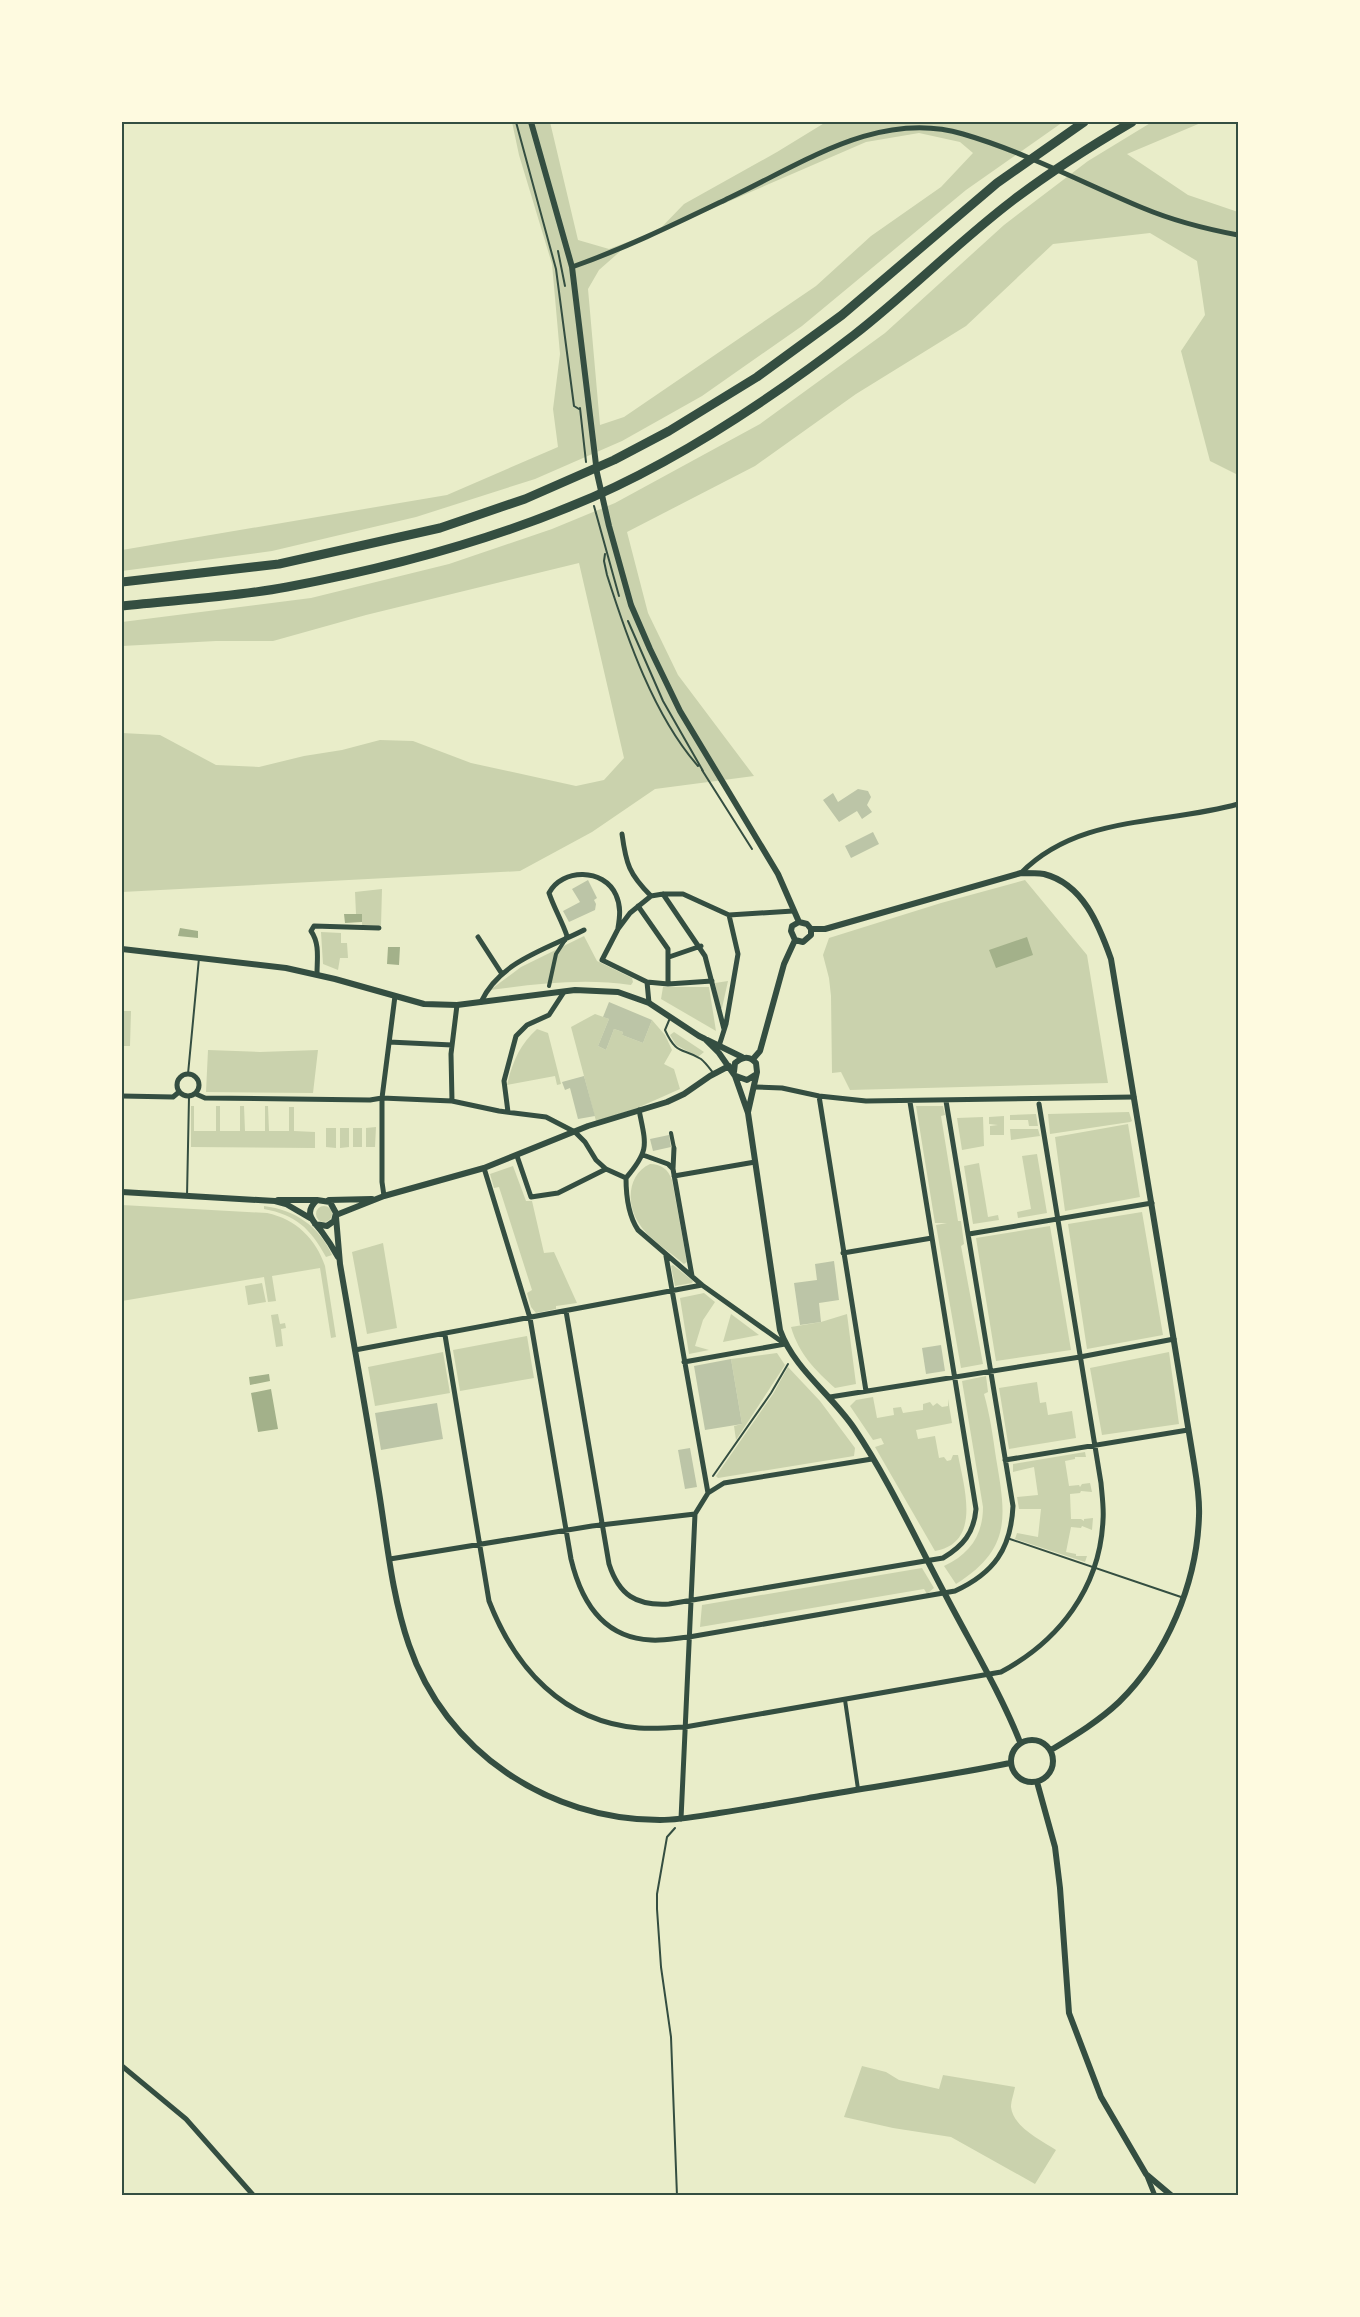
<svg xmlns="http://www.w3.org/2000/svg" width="1360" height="2317" font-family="'Roboto Condensed',sans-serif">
<rect width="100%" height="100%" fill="#e9edc9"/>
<!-- green -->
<path fill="#cad2ad" d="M512 122H550L578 240 609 249 633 240 599 270 588 289 600 425 624 417 816 286 871 236 941 187 973 153 960 142 919 133 866 142 656 233 684 204 777 152 826 122H1063L966 190 802 326 702 396 622 441 535 479 416 517 272 551 122 571V550L447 495 558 447 553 409 560 354 552 264 519 155Z
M1152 122H1203L1127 154 1188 195 1238 212V475L1210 461 1181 351 1205 315 1197 261 1150 233 1053 244 966 326 856 394 755 466 627 532 648 613 678 675 754 776 655 789 592 832 520 871 122 892V733L160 735 216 765 259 767 304 756 342 750 380 740 413 741 471 763 576 786 604 780 624 758 579 563 366 615 273 641H216L122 646V622L311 598 449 564 552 529 615 503 760 424 885 333 1004 225 1088 161Z
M1025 880 1087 955 1108 1083 850 1090 841 1072 832 1073 831 996 829 978 823 955 829 938 941 903Z
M382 889 381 926 362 925V914H356L355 892Z
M321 932 341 933V943H347L348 958H340L338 970 323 964Z
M584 936 597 961 632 978 633 982 631 985C583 978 537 984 490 990L521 967Z
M728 981 722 1008H720L715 983Z
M663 987H709L716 1031 661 999Z
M122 1011H131L130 1046H122Z
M595 1014 609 1019 598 1046 606 1050 614 1029 623 1032 622 1035 643 1043 652 1020 665 1035 672 1050 664 1064 674 1069 680 1089 635 1109 596 1121 571 1027Z
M537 1029 548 1033 561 1084 557 1085 555 1076 507 1085C512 1063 520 1044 537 1029Z
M674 1032 704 1052 698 1057 676 1045 670 1035Z
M208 1050 260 1052 318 1050 313 1093 206 1092Z
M191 1106H194V1131H216V1106H220V1131H240V1106H244L245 1131H265V1106H268L269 1131H289V1107H294V1131L315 1132V1148L191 1147Z
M916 1106H943L945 1115 941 1116 958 1221H961L964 1244 961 1246 983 1364 961 1368 936 1225 947 1223H935Z
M1129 1112 1132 1121 1130 1122 1050 1134 1048 1114Z
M1036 1114 1038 1126H1029L1028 1120H1010V1115Z
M1004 1116V1135H990V1126L998 1125 989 1124V1117Z
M983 1117 984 1146 962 1150 957 1118Z
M1128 1124 1140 1197 1065 1211 1055 1137Z
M376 1127 375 1147H366V1128Z
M326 1128H336V1148L326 1147Z
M340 1128H349V1147L340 1148Z
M353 1128H362V1147H353Z
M1010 1129H1038L1040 1136 1011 1140Z
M1037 1154 1047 1213 1018 1218 1017 1212 1031 1209 1022 1156Z
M979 1163 988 1217 998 1215 999 1220 973 1224 964 1166Z
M650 1164C661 1164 668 1169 672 1180L687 1262 684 1264C669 1251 648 1239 638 1222 626 1202 628 1174 650 1164Z
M513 1166 526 1201H532L544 1253 554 1252 577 1303 556 1306V1309L536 1313 531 1307 527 1293 532 1290 499 1187 494 1188 490 1174Z
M122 1205 267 1213C296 1219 316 1239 325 1266L336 1337 331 1338 320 1268 272 1276 276 1301 268 1302 264 1277 122 1301Z
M316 1214a8 8 0 1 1 16 0a8 8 0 1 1-16 0Z
M264 1206C295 1210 319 1226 332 1255L326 1257C310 1228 296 1215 264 1209Z
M1142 1212 1163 1335 1087 1349 1068 1224Z
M1050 1226 1071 1350 996 1361 976 1238Z
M383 1243 397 1328 367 1334 352 1252Z
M673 1265 693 1281 692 1283 675 1286 671 1266Z
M262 1283 266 1302 248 1305 245 1286Z
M704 1293 715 1302 703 1320 695 1346 709 1350 689 1354 680 1298Z
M278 1314 280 1324 285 1323 286 1328 281 1329 283 1346 276 1347 271 1315Z
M731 1314 759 1335 723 1342Z
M847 1314 856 1384 835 1388C815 1370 799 1354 791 1327L821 1322Z
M527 1336 534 1378 460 1391 453 1350Z
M443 1352 450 1393 375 1406 368 1367Z
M1169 1352 1179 1424 1102 1435 1090 1368Z
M777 1353 785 1365 736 1440 734 1426 742 1424 731 1359Z
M788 1367 820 1401 855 1448 854 1456 718 1478 716 1476 773 1394Z
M986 1376 988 1392 984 1394C990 1415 993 1437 996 1458 1006 1516 1012 1549 956 1584L944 1566C970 1554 983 1535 983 1507L962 1381Z
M1037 1382 1040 1403 1046 1402 1048 1415 1072 1411 1076 1438 1009 1449 999 1388Z
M873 1397 877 1418 894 1415 893 1408 901 1407 903 1413 923 1410V1404L930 1402 933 1406 937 1403 942 1407 948 1406V1399L952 1423 916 1430 918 1439 935 1436 939 1458 944 1457 947 1461 951 1460 953 1455H958C964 1487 982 1543 935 1551L875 1447 884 1444 881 1438 873 1440 850 1406 856 1400Z
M1085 1452 1086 1457H1075V1459L1065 1461 1069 1486 1079 1485 1080 1487 1082 1484 1090 1483 1092 1492 1081 1491 1080 1493 1070 1494 1071 1519H1081L1084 1521V1519L1093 1518 1092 1530 1082 1526 1081 1528 1071 1527 1066 1552 1076 1554V1556H1087L1085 1562 1015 1539 1017 1533 1038 1537 1041 1509H1019L1017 1497 1038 1495 1034 1467 1013 1472V1464Z
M922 1568 934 1588 927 1594 924 1589 700 1627 702 1605Z
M862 2066 886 2072 899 2080 939 2089 943 2075 1015 2087C1014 2093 1011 2101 1011 2107 1013 2127 1041 2140 1056 2150L1035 2184 951 2137 893 2128 844 2117Z"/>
<!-- water -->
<path fill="#a3b18a" d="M344 914H362V922L345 923Z
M180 928 198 931V938L178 936Z
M1027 937 1033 955 996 968 989 950Z
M388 947H400L399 965 387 964Z
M269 1374 270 1381 250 1385 249 1377Z
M271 1389 278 1429 258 1432 251 1393Z"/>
<!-- building -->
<path fill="#bcc5a7" d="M858 789 868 791 871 797 867 805 872 812 862 819 857 811 839 822 823 800 833 793 838 802Z
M873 832 879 844 851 858 845 846Z
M588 880 597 898 594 900 596 904 595 910 569 922 563 911 580 902 572 889Z
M609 1002 652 1020 643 1043 622 1035 623 1032 614 1029 606 1050 598 1046 609 1019 603 1017Z
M584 1076 595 1116 578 1119 570 1088 565 1090 562 1082Z
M669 1135 671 1147 653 1151 650 1139Z
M834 1261 839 1300 819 1303 821 1322 800 1325 794 1283 817 1280 815 1264Z
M941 1345 945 1371 926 1374 922 1348Z
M731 1359 742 1424 705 1430 694 1366Z
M437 1403 443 1439 381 1450 375 1413Z
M690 1448 697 1487 685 1489 678 1450Z"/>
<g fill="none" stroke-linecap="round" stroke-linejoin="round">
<!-- path -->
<path stroke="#344e41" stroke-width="2" d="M516 122 556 269 574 406 579 409
M558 251 565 286
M580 408 586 462
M594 506 619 596
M605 554 604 561 607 575C627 638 654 716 698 766
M628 621 663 701 703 771
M702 770 752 849
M713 1476 771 1393 788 1364
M675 1828 667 1837 657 1894V1909L661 1967 671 2037 677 2196"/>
<!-- service -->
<path stroke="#344e41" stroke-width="2" d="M670 1018 665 1030C677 1056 682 1047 701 1059 706 1063 710 1069 714 1074
M188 1074 199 958
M187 1196 189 1097
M1007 1538 1181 1597"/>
<!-- pedestrian -->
<path stroke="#344e41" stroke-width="4" d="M549 986 556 954 565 940
M671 1133 674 1148
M845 1700 858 1789"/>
<!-- minor -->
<path stroke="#344e41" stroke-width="5" d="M572 267C626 248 677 223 729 198 802 164 879 109 963 134 1025 152 1083 183 1143 208 1174 221 1206 229 1238 235
M622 834C626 864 629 874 651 896
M1021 873C1079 814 1165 825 1238 804
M663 894 705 956 724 1029
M638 906 668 949V984
M478 937 502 974
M565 940 567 936C562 921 554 908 549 893 562 868 604 868 616 895 621 906 620 916 618 928
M669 957 701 946
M317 974C317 959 320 944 311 931L314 926 379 928
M712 981 668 984 647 982 602 960 618 929 630 913 651 896 663 894H683L729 915 793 911
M647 982 649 1003
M481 1002C500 961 547 949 584 930
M389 1042 452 1045
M719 1046 726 1024 738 954 729 915
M177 1085a11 11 0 1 1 22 0a11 11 0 1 1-22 0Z
M754 1087 782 1088 819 1096 866 1101 1134 1097
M196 1094 205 1098 370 1100 382 1098 452 1101 499 1111 546 1117 575 1132 585 1142 596 1160 606 1169 626 1178
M122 1096 173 1097 179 1092
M819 1096 866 1391
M452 1101 451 1054 457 1005
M508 1112 504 1081 516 1036 527 1025 549 1015 564 992
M643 1155 668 1164 673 1169 692 1276
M517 1156 531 1197 558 1193 606 1169
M484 1168 530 1318 571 1559C581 1601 603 1638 651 1640 663 1641 676 1638 689 1637L955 1591C994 1573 1011 1549 1013 1506L946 1101
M673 1169 674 1148
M674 1176 755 1162
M626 1178C626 1196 628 1215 638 1230L702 1285 785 1344
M626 1178C650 1150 646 1145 639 1110
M384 1196 382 1182V1098L395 996
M969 1234 1152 1203
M843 1253 932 1238
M666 1256 708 1493
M566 1311 609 1564C619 1595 636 1606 669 1604L943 1558C963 1546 974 1533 976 1509L910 1102
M445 1335 489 1601C515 1668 563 1722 639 1728 654 1729 669 1728 685 1727L1001 1672C1059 1641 1100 1588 1103 1520 1104 1508 1102 1495 1101 1483L1039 1104
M355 1350 702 1285
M684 1362 785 1344
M830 1397 1080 1357 1174 1339
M1005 1460 1188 1430
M390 1559 592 1526 695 1514
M681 1819 695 1514 708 1493 724 1483 872 1459
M122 2066 186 2119 254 2196
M1147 2176 1155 2196"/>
<!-- tertiary -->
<path stroke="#344e41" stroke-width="6" d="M531 122 572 267 597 473 609 526 631 605 650 649 680 711 778 874 799 922
M811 929H825L1021 873C1028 873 1037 873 1044 874 1083 884 1099 925 1111 959L1193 1457C1196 1476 1200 1496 1199 1516 1197 1583 1167 1655 1119 1702 1099 1721 1074 1736 1051 1750
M795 940 803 942 811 935V929L807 924 799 922
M795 940 791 931 792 926 799 922
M122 949 286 968 335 979 424 1004 457 1005 575 990 618 992 649 1003 699 1036 742 1057
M705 1039 719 1053 735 1076 748 1113 780 1330C794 1369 831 1394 854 1428 889 1480 916 1540 946 1596 971 1644 1000 1692 1020 1742
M753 1059 760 1051 784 964 795 940
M734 1072 735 1063C742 1057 749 1055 756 1063L757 1072 748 1112
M736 1076 747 1080 755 1075
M122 1192 275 1201 286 1204 310 1218
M278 1200H317
M329 1200 372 1199
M336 1215 384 1196 484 1168 588 1126 667 1102 684 1094 710 1076 729 1066
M336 1217 340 1264C353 1340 367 1416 379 1492 387 1542 392 1596 409 1645 445 1751 548 1820 660 1820 680 1820 700 1816 719 1813 753 1808 786 1802 820 1796 883 1785 947 1776 1010 1763
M315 1224 327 1226 334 1221 336 1213 330 1202 317 1200C303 1213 313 1221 322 1232 328 1240 333 1248 338 1257
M1011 1761a21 21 0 1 1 42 0a21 21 0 1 1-42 0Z
M1037 1782 1055 1847 1060 1888 1069 2013 1101 2097 1146 2174 1172 2196"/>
<!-- motorway -->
<path stroke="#344e41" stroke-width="9" d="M122 582 279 564 440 528 525 499 614 460 669 431 757 377 842 315 997 183 1084 122
M122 606C176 600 234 597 287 587 383 569 479 544 569 507 670 467 768 401 854 335 908 293 957 243 1012 201 1050 172 1091 146 1132 122"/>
</g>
<!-- border -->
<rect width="1360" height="2317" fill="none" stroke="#fefae0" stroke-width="246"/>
<rect x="123" y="123" width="1114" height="2071" fill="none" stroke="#344e41" stroke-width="2"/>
</svg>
